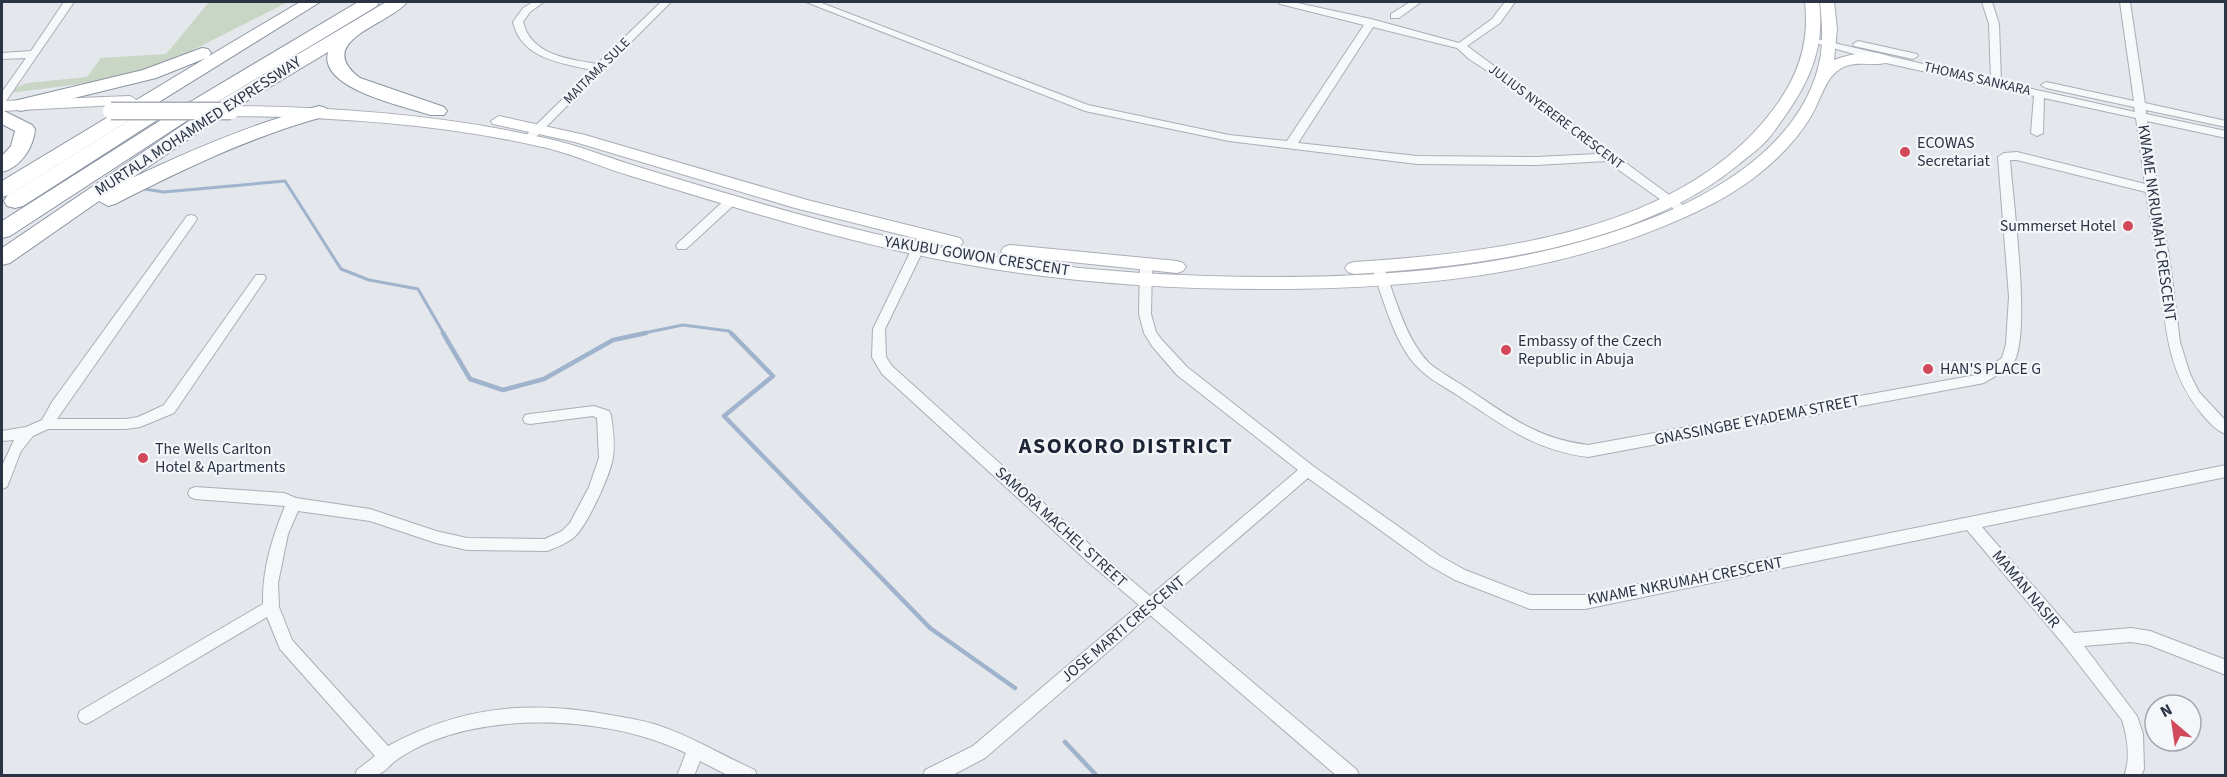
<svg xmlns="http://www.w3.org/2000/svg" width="2227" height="777" font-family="'Source Sans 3',sans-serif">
<rect width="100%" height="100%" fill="#e4e7ec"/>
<!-- green -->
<path fill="#c9d6c5" d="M209 2H288L163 65 125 78 2 94 27 83 87 77 101 58 166 54Z"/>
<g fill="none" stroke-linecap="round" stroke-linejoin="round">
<!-- stream-far1 -->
<path stroke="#9fb4cc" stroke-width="3" d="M144 189 164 192 285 181 341 269 369 280 418 289 444 334
M639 334 683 325 729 331 732 334"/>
<!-- stream -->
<path stroke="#9fb4cc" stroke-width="4.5" d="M443 333 470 379 503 390 544 379 613 340 646 333
M731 333 773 376 724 416 930 628 1015 688
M1065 742 1097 776"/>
<defs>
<path id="minor" d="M64 2H74L6 101 2 102V92L26 58 2 59V53L31 51Z
M533 2H544L530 12 523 22C531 55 568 59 597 64L661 2H671L531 142 527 143 521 140 523 138 592 70C560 63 521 58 513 22L523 8Z
M806 2H819L1088 105 1229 135 1287 141 1364 25 1280 4 1278 2H1293L1371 19 1459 43 1492 19 1505 2H1515L1500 23 1467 46 1691 211 1685 215 1681 214 1606 161 1537 165 1417 164 1229 141 1085 111ZM1373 27 1457 48 1469 59 1509 85 1597 154 1537 157 1417 156 1298 143Z
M1410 2H1421L1399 18H1391V14Z
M1982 2H1992L1999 24 2001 82 2135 112 2134 107 2046 88 2041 85 2046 82 2134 101 2120 2H2130L2145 103 2226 121V127L2146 110V114L2226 131V138L2147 121 2171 270 2180 342 2190 374 2199 392 2226 421V434C2216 431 2208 421 2201 413 2165 368 2166 324 2159 270 2155 244 2150 218 2146 192L2017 160H2010C2013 200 2031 332 2014 362 2009 371 1992 377 1984 383L1588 457C1534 450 1504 426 1460 397 1442 385 1422 376 1409 357 1391 331 1383 298 1372 268L1374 265H1382L1384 268C1396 299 1405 338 1429 363 1442 374 1457 381 1471 391 1511 418 1539 439 1588 445L1976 375 2002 358 2006 344 2009 297 1998 157 2004 153 2017 152 2145 184 2136 118 2044 98 2043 133 2037 136 2031 133 2034 96 1886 63 1808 41 1813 38 1991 80 1989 24Z
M1858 41 1917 54 1918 56 1913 59 1854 46 1853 44Z
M733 195 739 199 737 202 686 249H678L676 246 678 243 729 196Z
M191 215 195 216 197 219 195 222 57 419H126L138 417 164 405 256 275H264L266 278 264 281 174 413 140 427 126 429H48L33 436 21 451 7 487 2 489V466L14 440 2 441V431L26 427 42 420 52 402 187 216Z
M924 232 930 236 885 329 886 357 892 366 1098 552 1150 596 1298 470 1177 375 1152 346 1144 333 1139 314 1140 265 1146 261 1152 265 1151 314 1156 332 1162 340 1187 367 1313 466 1440 556 1465 570 1530 595H1585L2226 465V477L1982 527 2074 633 2131 628 2150 631 2226 660V675L2149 645 2131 642 2084 646 2137 716 2143 734 2144 769 2141 776H2124C2131 759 2127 736 2122 720L2064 645 1967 530 1585 609H1530L1455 580 1430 566 1308 478 1161 605 1357 770 1359 776H1337L1150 615 985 758 951 776H923L925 770 973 746 1139 605 1088 562 882 374 872 357 873 329 918 236Z
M594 406 609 411 611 415C613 429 615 443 613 457 611 474 586 529 572 539 565 544 555 548 547 551L467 550 436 543 370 521 298 511 288 534 278 583 279 607 292 640 388 746C461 706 529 700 610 715 627 718 644 720 660 726 693 737 723 756 755 770L757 776H729L700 761 694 776H677L686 753C613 718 507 712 432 741 419 746 406 753 395 761 390 765 384 773 377 775 372 777 361 776 355 776L357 770 375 756 280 649 267 617 92 721 86 724 80 721 78 716 80 711 263 604C262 570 272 538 285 506L195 499 190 497 188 493 190 489 195 487 284 493 296 498 370 509 436 531 467 538 545 539 562 531 570 523 589 487 599 458 597 418 593 416 530 424 525 423 523 419 525 415 530 414Z"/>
<path id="secondary" d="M1805 2H1819C1825 46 1810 81 1785 116 1779 124 1773 134 1766 141 1758 150 1747 157 1738 165 1638 247 1479 266 1354 274L1348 272 1345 268 1348 264 1354 262C1495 253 1680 232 1772 111 1797 79 1810 44 1805 2Z
M1820 2H1834L1837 29 1834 60C1849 54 1881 47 1893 60 1877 70 1854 56 1836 72 1824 82 1819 104 1810 118 1784 160 1740 192 1696 212 1561 276 1412 289 1264 289 1146 289 1028 279 913 254 818 234 724 204 631 176 603 168 576 155 547 148 444 124 337 117 231 116L223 111 231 106C336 107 442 115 545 138 579 145 611 159 645 169 754 202 864 236 976 254 1074 271 1174 277 1273 277 1405 277 1537 265 1660 215 1730 186 1808 135 1821 54 1823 37 1822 20 1820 2Z
M130 96 138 101 135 104 2 111V101Z
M499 116 585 135 807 200 960 238 963 242 960 246 954 248 795 208 575 142 493 124 491 121Z
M1010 245 1177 261 1183 263 1186 267 1183 271 1177 273 1004 255 1001 251 1004 247Z"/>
<path id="trunk" d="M300 2H320L9 195 2 197V181L206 58 156 78 21 111 14 109 11 105 14 101 143 70 202 48 208 49 211 53 209 56Z
M386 2H407C391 24 311 41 360 78L444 107 447 111 444 115H430C404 106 318 89 328 52L225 114 132 178C193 149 254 123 319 106L326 108 329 112 326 116C252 136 184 169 115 204L108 206 99 201 10 263 2 265V248L211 106Z
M2 110 32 125 35 129C34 147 20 168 2 172V156L11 146 15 131 2 124Z"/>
<path id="motorway" d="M358 2H379L377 6 194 116 10 236 2 238V221L180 108Z
M161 103 168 105 171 109 168 113 23 206 15 208 7 206 4 201 7 196 154 105Z"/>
</defs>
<!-- minor casing -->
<use href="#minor" stroke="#a9aeb7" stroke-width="2"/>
<!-- secondary casing -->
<use href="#secondary" stroke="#a9aeb7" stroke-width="2"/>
<!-- trunk casing -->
<use href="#trunk" stroke="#8b94a3" stroke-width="2"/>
<!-- motorway casing -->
<use href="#motorway" stroke="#8b94a3" stroke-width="2"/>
<!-- minor -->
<use href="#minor" fill="#f7f8fa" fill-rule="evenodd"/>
<!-- secondary -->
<use href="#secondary" fill="#fff" fill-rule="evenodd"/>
<!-- trunk -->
<use href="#trunk" fill="#fff" fill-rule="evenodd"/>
<!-- motorway -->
<use href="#motorway" fill="#fff" fill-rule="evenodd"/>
<defs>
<path id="secondary-bridge" d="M111 111H231"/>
</defs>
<!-- secondary-bridge casing -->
<use href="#secondary-bridge" stroke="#a9aeb7" stroke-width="19" stroke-linecap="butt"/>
<!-- secondary-bridge -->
<use href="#secondary-bridge" stroke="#fff" stroke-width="16"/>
</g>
<!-- markers -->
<g fill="#d1495b" stroke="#f4f6f9" stroke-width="2">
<circle cx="1905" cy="152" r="6"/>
<circle cx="2128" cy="226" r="6"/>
<circle cx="1506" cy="350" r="6"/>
<circle cx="1928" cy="369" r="6"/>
<circle cx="143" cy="458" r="6"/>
</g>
<g text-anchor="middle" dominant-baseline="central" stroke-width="4.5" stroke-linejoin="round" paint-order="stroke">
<!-- far-street labels -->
<g font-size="14" fill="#2b3445" stroke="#f4f6f9">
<text transform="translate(597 71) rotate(-45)">MAITAMA SULE</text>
<text transform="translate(1977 79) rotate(13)">THOMAS SANKARA</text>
<text transform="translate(1556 117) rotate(37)">JULIUS NYERERE CRESCENT</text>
</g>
<!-- street labels -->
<g font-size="16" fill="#2b3445" stroke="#f4f6f9">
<text transform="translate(198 126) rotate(-33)">MURTALA MOHAMMED EXPRESSWAY</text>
<text transform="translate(2157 223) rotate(82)">KWAME NKRUMAH CRESCENT</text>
<text transform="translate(977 256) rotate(9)">YAKUBU GOWON CRESCENT</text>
<text transform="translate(1757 420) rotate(-11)">GNASSINGBE EYADEMA STREET</text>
<text transform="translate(1061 527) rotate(42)">SAMORA MACHEL STREET</text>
<text transform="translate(1685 581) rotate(-11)">KWAME NKRUMAH CRESCENT</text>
<text transform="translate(2026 589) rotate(50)">MAMAN NASIR</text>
<text transform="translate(1123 629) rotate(-40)">JOSE MARTI CRESCENT</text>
</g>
<!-- poi labels -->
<g font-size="16" fill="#2b3445" stroke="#f4f6f9" text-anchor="start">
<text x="1917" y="143">ECOWAS<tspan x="1917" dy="18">Secretariat</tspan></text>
<text x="2116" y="226" text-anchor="end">Summerset Hotel</text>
<text x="1518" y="341">Embassy of the Czech<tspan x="1518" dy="18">Republic in Abuja</tspan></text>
<text x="1940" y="369">HAN'S PLACE G</text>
<text x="155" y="449">The Wells Carlton<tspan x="155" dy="18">Hotel &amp; Apartments</tspan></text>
</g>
<!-- district labels -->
<g font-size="22" font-weight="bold" letter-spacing="1.5" fill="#1d2536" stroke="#f4f6f9">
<text x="1126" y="446">ASOKORO DISTRICT</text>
</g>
</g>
<!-- border -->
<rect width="2227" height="777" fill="none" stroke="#2b3445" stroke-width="6"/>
<!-- north arrow -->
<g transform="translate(2173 723) rotate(331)"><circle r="28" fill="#f4f6f9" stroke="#a4a8b1" stroke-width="1.5"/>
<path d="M0-4.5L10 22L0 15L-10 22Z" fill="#d1495b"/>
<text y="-9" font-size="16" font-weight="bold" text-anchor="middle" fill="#2b3445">N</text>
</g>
</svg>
